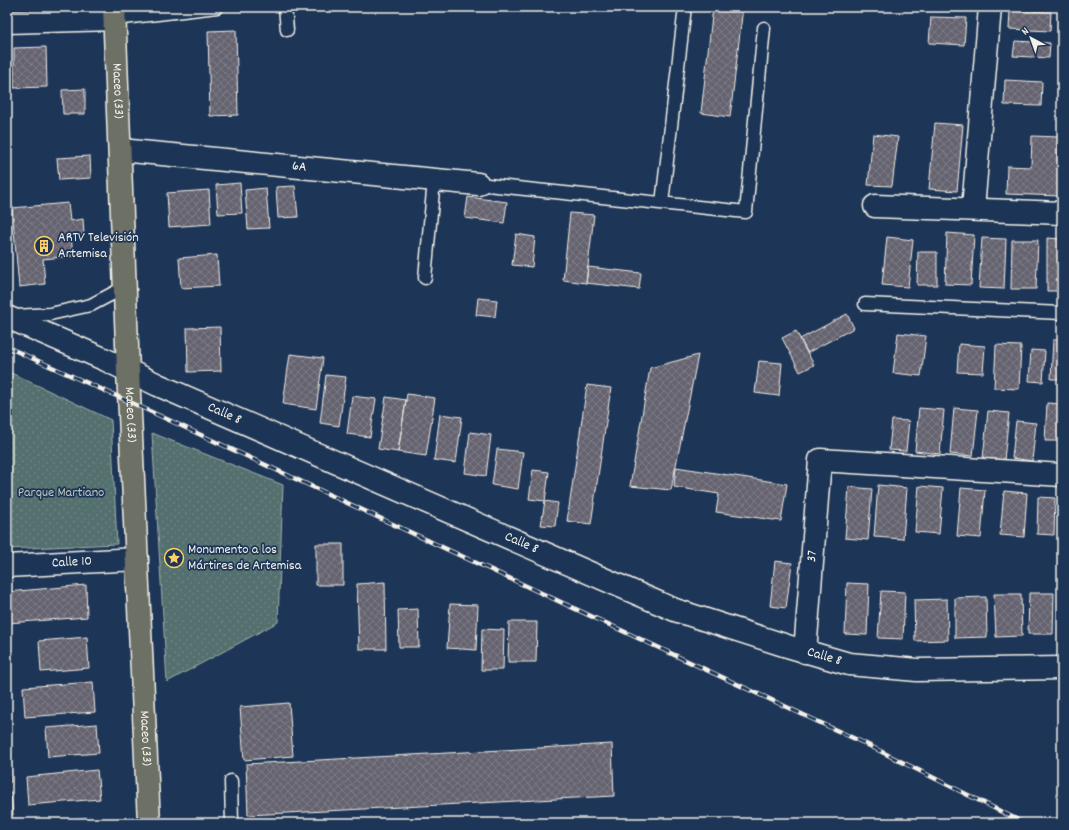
<svg xmlns="http://www.w3.org/2000/svg" width="1069" height="830" font-family="Dekko,sans-serif">
<defs>
<pattern id="green-dots" width="8" height="8" patternUnits="userSpaceOnUse"><rect width="8" height="8" fill="#53706e"/><path d="M2 2h.1M6 6h.1" fill="none" stroke="#6c8583" stroke-width="1.8" stroke-linecap="round"/></pattern>
<pattern id="building-cross-hatch" width="8" height="8" patternUnits="userSpaceOnUse"><rect width="8" height="8" fill="#666471"/><path d="M0 0l8 8M0 8l8-8" fill="none" stroke="#7c7b85"/></pattern>
</defs>
<rect width="100%" height="100%" fill="#1d3557"/>
<filter id="ink" filterUnits="userSpaceOnUse"><feTurbulence type="fractalNoise" baseFrequency=".025" numOctaves="2"/><feDisplacementMap in="SourceGraphic" scale="8" xChannelSelector="R" yChannelSelector="G"/><feConvolveMatrix kernelMatrix="1 2 1 2 8 2 1 2 1" color-interpolation-filters="sRGB"/></filter>
<g filter="url(#ink)">
<!-- green -->
<path fill="url(#green-dots)" stroke="#a4b0ab" d="M7 371 111 420 117 544 7 549Z
M152 433 283 485 278 622 167 682Z"/>
<!-- building -->
<path fill="url(#building-cross-hatch)" stroke="#f4f1e8" d="M713 7H743L730 117 701 113Z
M1010 10 1051 12 1050 31 1009 29Z
M931 17 966 18 964 45 929 43Z
M236 30 238 115 210 116 208 31Z
M1015 41 1050 43 1049 58 1013 56Z
M46 47 47 87 14 88V48Z
M1005 80 1042 82 1041 106 1004 105Z
M85 89V114H63L62 90Z
M935 123 963 125 957 191 929 189Z
M873 134 898 137 892 186 868 185Z
M1032 136 1059 137 1058 167H1061L1060 196 1006 194 1007 166 1031 167Z
M90 156 91 178 59 180 57 158Z
M240 183 242 213 218 214 216 185Z
M295 186 298 217 278 218 276 187Z
M266 188 269 228 248 229 245 190Z
M209 190 211 224 169 227 167 193Z
M468 197 507 202 504 223 465 218Z
M68 203 70 221 83 219 84 235 71 236 73 256 43 259 45 284 19 287 12 208Z
M570 213 594 215 586 283 563 280Z
M947 233 974 235 971 285 945 284Z
M516 234 535 237 532 267 512 265Z
M887 237 913 240 908 287 882 285Z
M982 238 1006 239 1004 289 979 288Z
M1047 238 1062 239V291H1047Z
M1012 240H1038L1036 289H1011Z
M918 252H937V285H917Z
M217 255 219 286 181 288 179 258Z
M588 267 641 273 639 289 586 283Z
M478 298 497 300 495 317 476 315Z
M847 314 854 328 807 353 800 339Z
M220 327 221 371 188 372 187 328Z
M796 331 814 365 800 372 782 338Z
M898 333 926 336 921 376 893 373Z
M1053 340H1062V379H1051Z
M959 344 985 346 983 373 957 372Z
M996 345 1021 346 1019 389 994 388Z
M1031 350 1045 351 1043 382 1029 381Z
M290 354 323 358 316 409 283 404Z
M698 355 671 490 630 486 650 368Z
M759 361 782 363 779 396 755 393Z
M326 375 346 377 339 426 320 423Z
M587 385 611 388 591 524 567 521Z
M407 394 435 398 426 456 398 452Z
M352 396 376 399 370 437 347 434Z
M386 397 406 400 398 452 378 449Z
M1047 403 1062 404V441H1045Z
M919 408 944 410 940 454 915 451Z
M954 408 978 410 973 456 950 454Z
M988 411 1009 413 1004 460 983 458Z
M440 414 462 417 456 463 434 460Z
M892 420 909 421 906 451 889 450Z
M1016 421 1036 423 1032 461 1012 458Z
M470 432 491 435 486 476 465 473Z
M497 449 523 452 518 489 492 485Z
M676 467 787 484 781 521 716 512 719 494 674 487Z
M533 470 549 472 545 501 529 499Z
M878 485 907 488 903 539 874 537Z
M919 486 943 488 939 534 915 532Z
M849 487 872 489 868 540 845 538Z
M961 488 985 490 981 538 957 536Z
M1004 491 1027 493 1024 537 1000 535Z
M1038 497 1055 498 1054 535 1037 534Z
M1062 500V551H1060Z
M545 501 558 503 555 526 541 525Z
M316 544H343V585H316Z
M775 561 792 563 786 608 770 606Z
M385 582 386 649H359L357 584Z
M847 583 869 584 867 635 845 634Z
M86 585 87 617 8 623 7 592Z
M881 591 905 592 903 639 878 638Z
M1029 593H1054L1053 634H1028Z
M994 594H1021L1022 636 996 637Z
M986 597 987 637 955 638V598Z
M947 599 948 640 915 641 914 600Z
M450 604 478 605 476 650 447 648Z
M418 609 419 647H399L398 610Z
M509 622H537L536 662H508Z
M482 629 504 630 503 670H481Z
M87 637 89 668 41 672 39 641Z
M93 682 95 712 25 717 23 687Z
M7 700 11 782 7 783Z
M289 703 293 756 244 760 240 707Z
M97 724 99 753 48 757 46 728Z
M612 744 614 796 248 815 246 764Z
M97 770 100 799 28 805 26 777Z
M7 792H11L13 815H7Z
M94 817V823H44V821Z"/>
<g fill="none" stroke-linecap="round" stroke-linejoin="round">
<defs>
<path id="service" d="M285 7 287 30
M115 19 217 7
M478 184 746 212 764 28
M662 203 685 7
M425 278 434 180
M865 304 1062 313
M16 316 50 314 91 305 125 287
M231 781 232 823"/>
<g id="minor">
<path d="M7 22 115 19"/>
<path id="s1" d="M120 150 478 184"/>
<path d="M875 206 1062 213"/>
<path d="M973 209 990 7"/>
<path id="s2" d="M805 652 820 460 1062 475"/>
</g>
<g id="tertiary">
<path id="s3" d="M7 317 106 360 158 385 675 610 787 646 849 664 917 670 1062 668"/>
<path id="s4" d="M7 566 137 559"/>
</g>
<g id="primary">
<path id="s5" d="M114 7 128 371 149 823"/>
</g>
</defs>
<!-- service casing -->
<use href="#service" stroke="#f4f1e8" stroke-width="15"/>
<!-- minor casing -->
<use href="#minor" stroke="#f4f1e8" stroke-width="25"/>
<!-- tertiary casing -->
<use href="#tertiary" stroke="#f4f1e8" stroke-width="25"/>
<!-- primary casing -->
<use href="#primary" stroke="#f4f1e8" stroke-width="25"/>
<!-- service -->
<use href="#service" stroke="#1d3557" stroke-width="12"/>
<!-- minor -->
<use href="#minor" stroke="#1d3557" stroke-width="22"/>
<!-- tertiary -->
<use href="#tertiary" stroke="#1d3557" stroke-width="22"/>
<!-- primary -->
<use href="#primary" stroke="#6c7065" stroke-width="22"/>
<defs>
<path id="rail" d="M7 347 130 402 866 744 1024 823"/>
</defs>
<!-- rail casing -->
<use href="#rail" stroke="#f4f1e8" stroke-width="4.5"/>
<!-- rail -->
<use href="#rail" stroke="#1d3557" stroke-width="3" stroke-dasharray="9" stroke-linecap="butt"/>
</g>
</g>
<!-- icons -->
<defs>
<symbol id="building-ring" viewBox="-11 -11 22 22"><circle r="9.5" fill="#1d3557" stroke="#ffd166" stroke-width="1.5"/><path d="M-4-6H4V6H1V3H-1V6H-4ZM-2.5-4.3h1.7v1.8h-1.7ZM.8-4.3h1.7v1.8H.8ZM-2.5-1h1.7V.8h-1.7ZM.8-1h1.7V.8H.8Z" fill="#ffd166"/></symbol>
<symbol id="sight-ring" viewBox="-11 -11 22 22"><circle r="9.5" fill="#1d3557" stroke="#ffd166" stroke-width="1.5"/><path d="M0-6L1.8-2.2L6-1.7L2.9 1.2L3.7 5.4L0 3.3L-3.7 5.4L-2.9 1.2L-6-1.7L-1.8-2.2Z" fill="#ffd166"/></symbol>
</defs>
<g fill-rule="evenodd">
<use href="#building-ring" x="33" y="235" width="22" height="22"/>
<use href="#sight-ring" x="163" y="547" width="22" height="22"/>
</g>
<g text-anchor="middle" dominant-baseline="central" stroke-width="3.5" stroke-linejoin="round" paint-order="stroke">
<!-- street labels -->
<g font-size="14" fill="#f4f1e8" stroke="#1d3557">
<text stroke="none"><textPath href="#s5" startOffset="84">Maceo (33)</textPath></text>
<text stroke="none"><textPath href="#s1" startOffset="180">6A</textPath></text>
<text stroke="none"><textPath href="#s3" startOffset="238">Calle 8</textPath></text>
<text stroke="none"><textPath href="#s5" startOffset="408">Maceo (33)</textPath></text>
<text stroke="none"><textPath href="#s3" startOffset="562">Calle 8</textPath></text>
<text stroke="none"><textPath href="#s2" startOffset="96">37</textPath></text>
<text stroke="none"><textPath href="#s4" startOffset="65">Calle 10</textPath></text>
<text stroke="none"><textPath href="#s3" startOffset="886">Calle 8</textPath></text>
<text stroke="none"><textPath href="#s5" startOffset="732">Maceo (33)</textPath></text>
</g>
<!-- poi labels -->
<g font-size="14" fill="#f4f1e8" stroke="#1d3557" text-anchor="start">
<text x="58" y="238">ARTV Televisión<tspan x="58" dy="16">Artemisa</tspan></text>
<text x="188" y="550">Monumento a los<tspan x="188" dy="16">Mártires de Artemisa</tspan></text>
</g>
<!-- park labels -->
<g font-size="14" fill="#bcc4bd" stroke="#1d3557">
<text x="61" y="493">Parque Martiano</text>
</g>
</g>
<!-- margin -->
<rect width="1069" height="830" fill="none" stroke="#1d3557" stroke-width="24"/>
<rect x="12" y="12" width="1045" height="806" fill="none" stroke="#f4f1e8" stroke-width="1.5" filter="url(#ink)"/>
<!-- north arrow -->
<g transform="translate(1031 38) rotate(319)" stroke="#1d3557" stroke-width="3" paint-order="stroke">
<path d="M0-3L7 15L0 10L-7 15Z" fill="#f4f1e8"/>
<text y="-6" font-size="11" font-weight="bold" text-anchor="middle" fill="#f4f1e8">N</text>
</g>
</svg>
